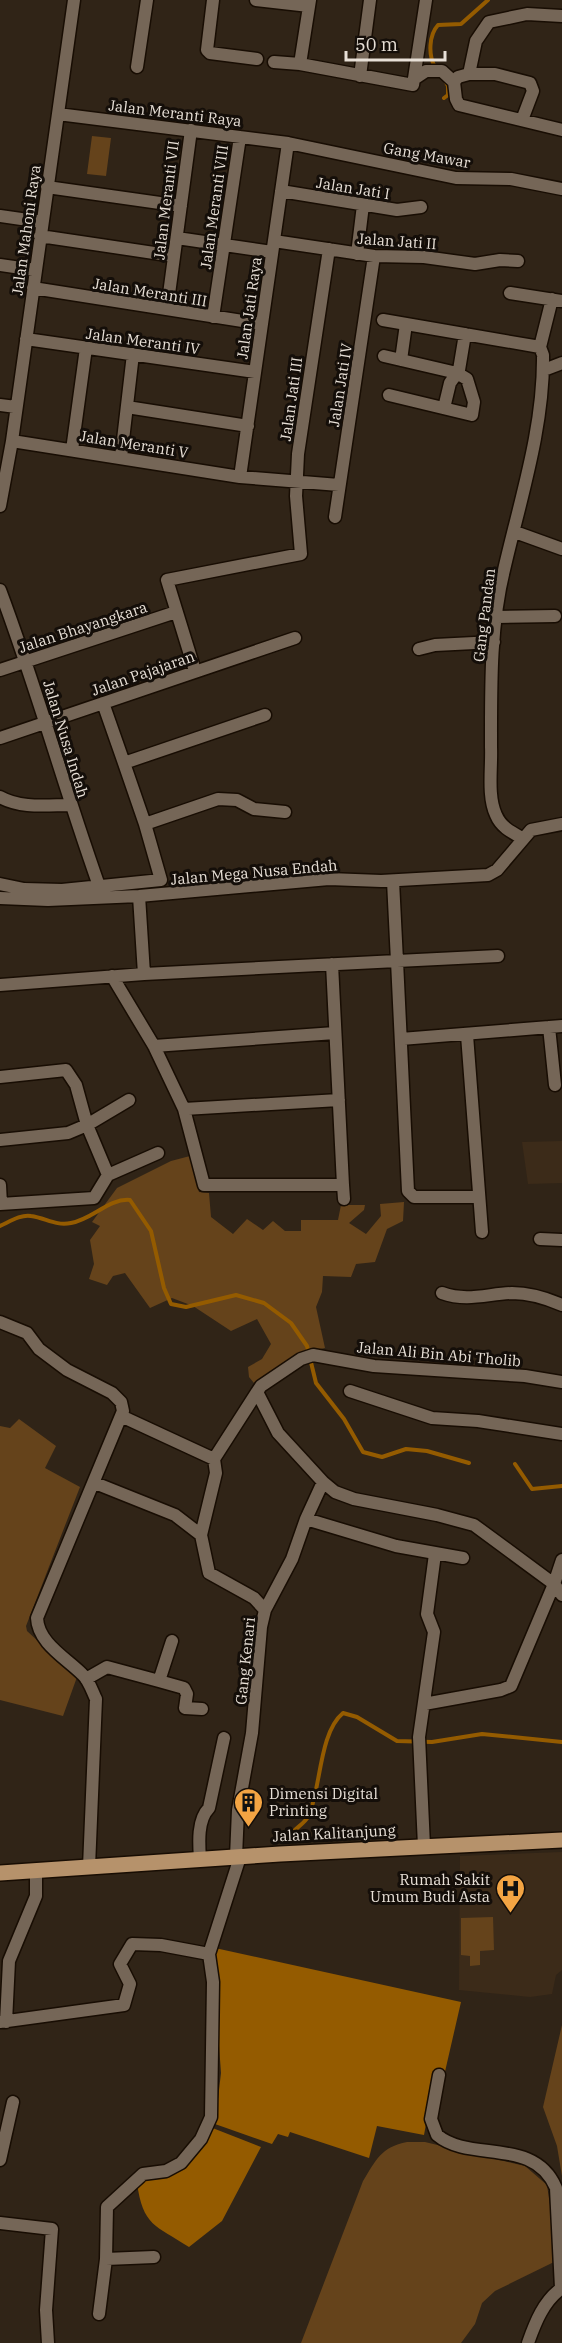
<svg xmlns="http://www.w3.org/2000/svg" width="562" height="2343" font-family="'IBM Plex Serif',serif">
<rect width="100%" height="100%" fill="#302417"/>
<!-- built -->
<path fill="#3c2b19" d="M562 1141V1183L528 1184 522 1142Z
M562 1852V1970L556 1975 552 1994 530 1997 459 1990 460 1856Z"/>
<!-- green -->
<path fill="#65431b" d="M92 136 111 138 106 176 87 174Z
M190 1156 199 1192 209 1193 211 1217 233 1234 247 1219 263 1230 273 1221 285 1231H301V1220H338L341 1205H365L364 1210 349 1223 366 1234 381 1216 380 1204 404 1202 403 1221 387 1229 375 1262 356 1264 351 1277 323 1276 322 1292 316 1307 325 1348 305 1352 254 1383 249 1377 248 1367 262 1359 271 1344 257 1319 231 1331 193 1306 172 1298 150 1308 125 1273 113 1276 107 1285 89 1279 94 1264 90 1240 100 1226 92 1222 117 1188 171 1161Z
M19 1419 56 1446 45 1468 80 1487 26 1626 27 1631 77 1677 63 1716 0 1700V1426L10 1428Z
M493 1917 494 1950 480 1951V1965L470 1966V1956L461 1955V1918Z
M562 2025V2176L557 2146 543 2107Z
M407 2142H425L525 2166 547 2185 554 2232V2262L495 2291 482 2303 475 2324 461 2343H301L363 2181C376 2160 381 2147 407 2142Z"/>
<!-- water -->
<path fill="#945b00" d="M215 1948 461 2002 444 2076 435 2075 424 2135 377 2126 369 2158 290 2132 288 2137 278 2134 272 2144 215 2124 221 2073 213 1963Z
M210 2127 261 2147 222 2221 189 2247C155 2225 143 2226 137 2183L169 2172Z"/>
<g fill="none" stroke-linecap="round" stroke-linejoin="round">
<!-- stream -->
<path stroke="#945b00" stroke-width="4" d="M435 67C428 55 429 35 438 25L461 24 488 0
M444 98 448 95V86L445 80
M0 1226C9 1222 21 1214 31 1216 46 1218 55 1226 71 1223 93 1219 109 1198 130 1200L151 1231 164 1288 171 1304 186 1307 236 1295 264 1303 291 1323 307 1346 316 1383 344 1419 363 1452 382 1457 406 1449 427 1451 469 1463
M515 1464 532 1489 562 1486
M289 1839C293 1827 304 1826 309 1815 321 1787 319 1733 343 1713L357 1717 397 1741 432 1742 482 1734 562 1742"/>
<defs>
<path id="street" d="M213 0 207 50 210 53 257 59
M256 0 309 6
M274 62 300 64 310 0
M300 64 413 85 426 0
M137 67 147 0
M469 74H495L530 83 533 91 522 120
M360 76 370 0
M414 79 426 71H442L454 82 456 99 459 105 562 130
M454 82 458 77 469 74 476 41 489 22 527 14 562 16
M58 114 288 143 456 178 511 179 562 189
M47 187 181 206
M281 191 397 210 421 207
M0 216 42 222
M40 236 174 256
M177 238 272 252
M274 241 374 256 424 257 475 264 500 260 518 261
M357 254 363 205
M0 265 35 270
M33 288 262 324
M510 293 562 301
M167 309 191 130
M213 317 240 137
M383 320 540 347 543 355C544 428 520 500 504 570 490 626 491 689 491 747 492 767 487 796 496 815 501 827 511 832 522 838
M26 339 255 372
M540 347 552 299
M384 356 457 373 467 379 474 402 472 415 389 395
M401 360 406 324
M544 370 562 363
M0 405 16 407
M127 407 248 426
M444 408 450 383 459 370 465 334
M12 441 240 477 339 485
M72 450 86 348
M121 457 133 354
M240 477 288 143
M0 506 12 441 74 0
M335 517 374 256
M515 532 562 549
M0 590C38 691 66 795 103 897
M497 617 555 616
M419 649 435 645 494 642
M0 670 176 612
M195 671 167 580 301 554 296 496 298 454 329 249
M103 703 124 763 265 715
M0 738 295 638
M124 763 145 824 218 799 237 800 254 809 285 812
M0 797C21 809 48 805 71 805
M0 884 24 889 62 890 161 880 145 824
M139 896 144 974
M0 898 48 900 139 896 329 879 381 881 488 875 497 870 531 830 562 824
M112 976 154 1046 184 1109 204 1185H343L332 964
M0 985 144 974 397 961 393 881
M549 1027 555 1085
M467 1035 482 1232
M401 1039 562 1026
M154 1046 335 1033
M0 1077 66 1070 76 1085 87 1125 129 1100
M184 1109 339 1100
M0 1140 68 1133 87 1125 108 1175 158 1153
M0 1185 1 1204
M343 1185 344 1199
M479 1197H414L408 1191 397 961 498 956
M0 1204 94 1198 108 1175
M540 1239 562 1240
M442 1293C467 1302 487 1294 512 1293 529 1293 546 1298 562 1305
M0 1322 27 1333 39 1349 67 1370 112 1393 121 1402 123 1411 37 1618C38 1643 66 1658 82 1674 89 1680 92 1691 96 1699L89 1867
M350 1391 432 1418 478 1421 562 1434
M121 1416 214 1459 216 1473 201 1535 209 1573 254 1598 265 1610 261 1627 252 1733 238 1810 236 1857
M214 1459 257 1392
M323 1482 335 1492 354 1499 437 1515 474 1525 554 1584 562 1595
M95 1483 175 1515 201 1535
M463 1558 396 1546 306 1519 323 1482 278 1433 257 1392 261 1386 301 1359 313 1355 374 1366 525 1376 562 1382
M265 1610 292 1559 306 1519
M86 1679 107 1667 159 1681 172 1641
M159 1681 184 1688 187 1694 185 1708 202 1709
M424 1704 501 1690 511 1686 554 1584 562 1560
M424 1846 419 1737 434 1632 427 1614 435 1554
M200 1859C199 1844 197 1820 209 1808L224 1738
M0 2022 124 2005 130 1984 120 1964 132 1944 161 1945 209 1954 240 1857
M6 2022 9 1961 36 1896V1871
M439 2075 431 2119 437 2135C470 2163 534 2136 556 2188L561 2288
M0 2160 13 2102
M0 2223 52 2229 46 2310 48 2343
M106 2259 154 2257
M99 2314 106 2259 107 2207 143 2174 166 2171 181 2163 201 2139 211 2117 213 1982 209 1954
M528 2343C535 2323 544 2300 562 2288"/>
<path id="primary" d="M0 1873 280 1854 562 1840"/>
</defs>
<!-- street casing -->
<use href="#street" stroke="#180d03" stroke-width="15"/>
<!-- primary casing -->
<use href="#primary" stroke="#180d03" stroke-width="18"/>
<!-- street -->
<use href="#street" stroke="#756657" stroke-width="12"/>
<!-- primary -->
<use href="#primary" stroke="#b6926b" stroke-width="15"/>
</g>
<!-- icons -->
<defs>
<symbol id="building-pin" viewBox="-11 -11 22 30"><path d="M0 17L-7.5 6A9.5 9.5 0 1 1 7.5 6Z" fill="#f3a443" stroke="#140e09"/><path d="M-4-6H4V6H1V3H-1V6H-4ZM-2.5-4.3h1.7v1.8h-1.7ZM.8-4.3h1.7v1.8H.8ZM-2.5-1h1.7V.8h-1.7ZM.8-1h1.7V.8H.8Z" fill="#111"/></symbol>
<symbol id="hospital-pin" viewBox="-11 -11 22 30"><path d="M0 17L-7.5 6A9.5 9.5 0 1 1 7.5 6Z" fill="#f3a443" stroke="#140e09"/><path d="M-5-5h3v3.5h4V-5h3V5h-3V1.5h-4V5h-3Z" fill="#111"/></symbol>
</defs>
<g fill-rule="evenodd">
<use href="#building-pin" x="232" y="1786" width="33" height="45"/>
<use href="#hospital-pin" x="494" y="1872" width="33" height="45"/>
</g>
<g text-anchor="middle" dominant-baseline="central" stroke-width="6" stroke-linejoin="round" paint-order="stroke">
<!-- street labels -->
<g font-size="15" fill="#e8e0d7" stroke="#140e09">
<text transform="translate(175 113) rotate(7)">Jalan Meranti Raya</text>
<text transform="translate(427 155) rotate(10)">Gang Mawar</text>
<text transform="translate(353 188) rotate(9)">Jalan Jati I</text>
<text transform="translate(166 200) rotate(-83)">Jalan Meranti VII</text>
<text transform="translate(214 207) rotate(-82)">Jalan Meranti VIII</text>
<text transform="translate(26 230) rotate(-82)">Jalan Mahoni Raya</text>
<text transform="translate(397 241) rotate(4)">Jalan Jati II</text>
<text transform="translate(150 292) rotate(9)">Jalan Meranti III</text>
<text transform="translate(249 308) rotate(-82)">Jalan Jati Raya</text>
<text transform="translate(143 341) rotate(8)">Jalan Meranti IV</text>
<text transform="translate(340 385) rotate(-81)">Jalan Jati IV</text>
<text transform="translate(291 399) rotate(-82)">Jalan Jati III</text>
<text transform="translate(134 444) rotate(9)">Jalan Meranti V</text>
<text transform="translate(484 615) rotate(-83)">Gang Pandan</text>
<text transform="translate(83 627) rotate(-18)">Jalan Bhayangkara</text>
<text transform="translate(143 673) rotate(-19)">Jalan Pajajaran</text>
<text transform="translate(66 739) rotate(73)">Jalan Nusa Indah</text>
<text transform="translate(254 872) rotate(-5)">Jalan Mega Nusa Endah</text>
<text transform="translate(439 1354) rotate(5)">Jalan Ali Bin Abi Tholib</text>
<text transform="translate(245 1661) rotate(-84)">Gang Kenari</text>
<text transform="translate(334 1833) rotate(-3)">Jalan Kalitanjung</text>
</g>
<!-- poi labels -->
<g font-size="15" fill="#e8e0d7" stroke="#140e09" text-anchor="start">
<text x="269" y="1793">Dimensi Digital<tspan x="269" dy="17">Printing</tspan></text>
<text x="490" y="1879" text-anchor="end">Rumah Sakit<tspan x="490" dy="17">Umum Budi Asta</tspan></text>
</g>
</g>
<!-- scale -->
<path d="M346 51v9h99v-9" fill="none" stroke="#e8e0d7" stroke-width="3"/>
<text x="355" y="51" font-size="18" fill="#e8e0d7" stroke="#140e09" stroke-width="4.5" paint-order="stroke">50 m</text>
</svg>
